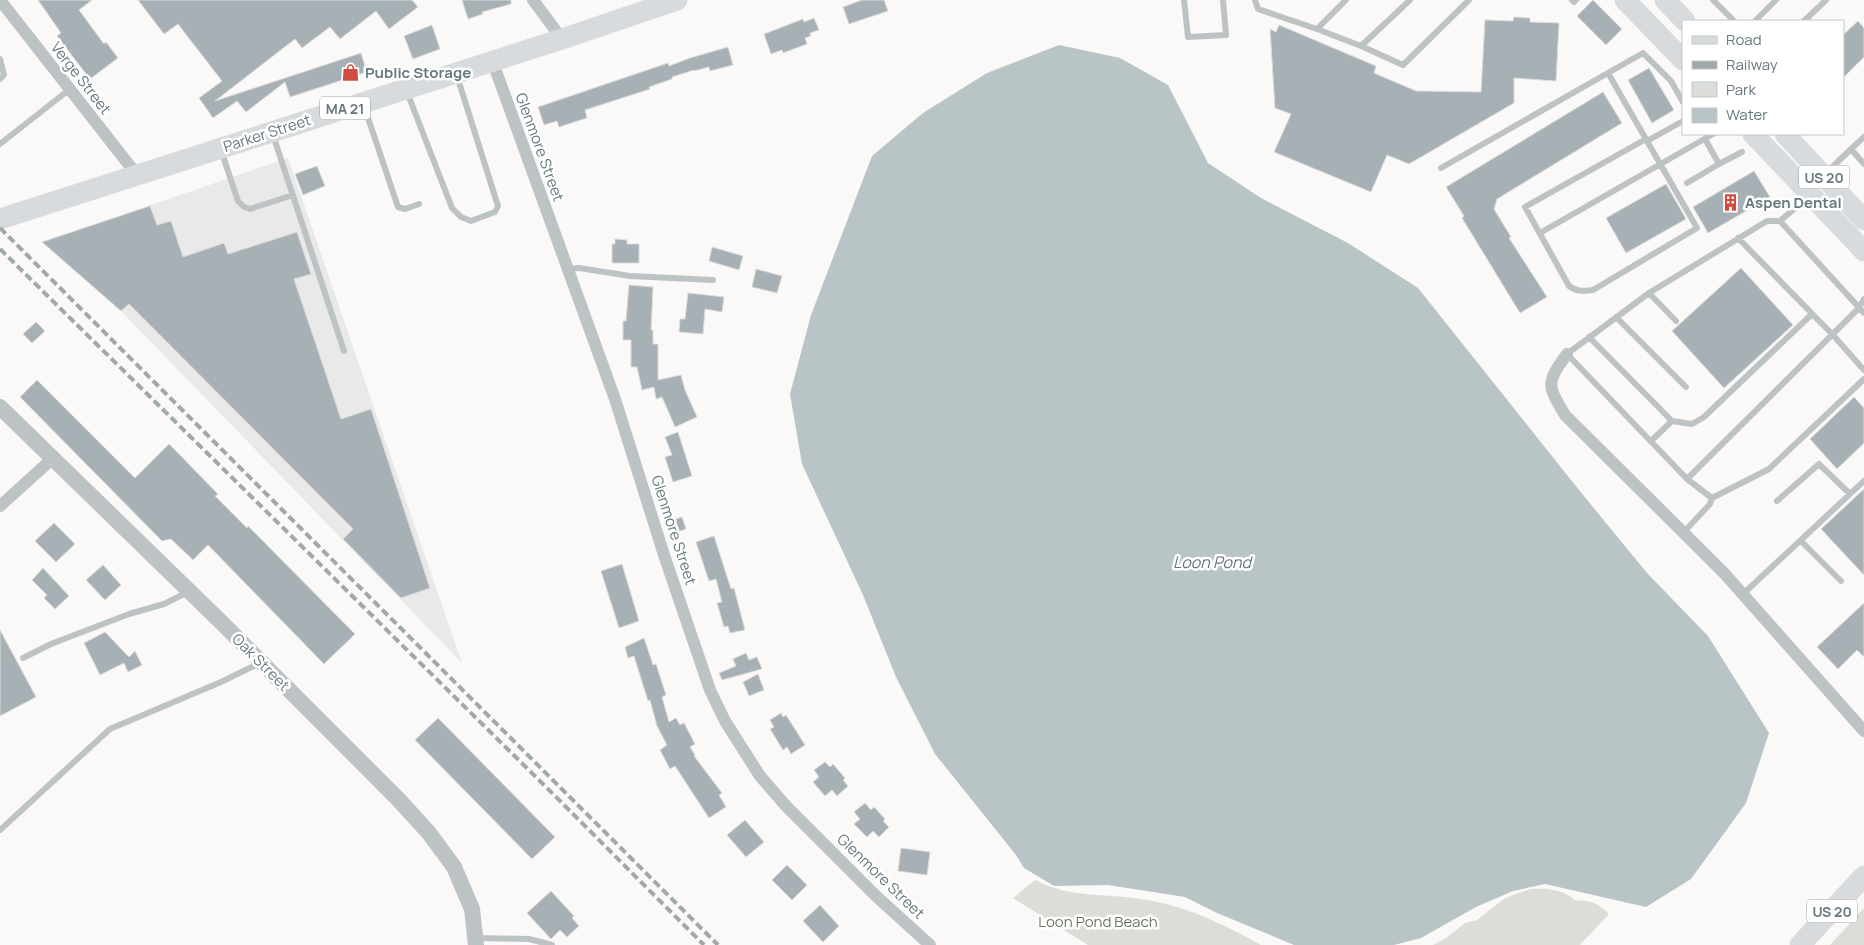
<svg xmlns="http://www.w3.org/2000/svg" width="1864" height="945" font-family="Manrope,sans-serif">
<rect width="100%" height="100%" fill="#faf9f8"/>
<!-- built -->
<path fill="#e8e9e8" d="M288 158 462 663 121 311 42 242Z"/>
<!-- green -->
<path fill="#dbded8" d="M1035 880C1071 899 1109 893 1147 900 1189 907 1225 925 1261 945H1088L1013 898Z
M1530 889C1547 888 1563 889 1576 901 1589 899 1600 904 1609 914L1580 945H1433L1446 938 1465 923 1477 920 1505 898Z
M1864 908V945H1830Z"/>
<!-- water -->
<path fill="#b8c4c6" d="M1059 45 1120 58 1168 85 1208 163 1261 198 1348 243 1418 288 1579 490 1647 573 1708 636 1769 733 1746 803 1691 879 1646 907 1545 884 1513 891 1476 907 1421 938 1394 945H1294L1217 913 1185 897 1108 885 1054 886 1024 868 1016 855 935 754 896 677 863 595 802 464 790 394 811 315 872 156 923 113 987 73Z"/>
<!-- building -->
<path fill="#a7b0b4" stroke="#dcdbda" d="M38 0H92L79 10 104 44 106 42 118 58 90 79 57 36 61 33Z
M138 0H412L418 7 389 29 376 11 340 39 330 27 302 48 295 39 215 101 361 53 367 72 290 97 285 82 246 112 237 101 213 118 199 98 222 81 178 24 164 34Z
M462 0H511V4L482 12 483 14 468 19Z
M862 0H884L888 11 849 24 843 7Z
M1593 0 1622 29 1606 45 1577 16Z
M1514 17 1530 18V22L1559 23 1556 81 1514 78V103L1409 164 1387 155 1371 192 1274 152 1291 114 1275 108 1270 29 1276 32 1279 25 1376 66 1374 73 1416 91 1481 92 1485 20 1513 21Z
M814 18 819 30 810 33 811 36 805 38 807 44 783 53 782 50 771 54 764 34 803 19 804 22Z
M1858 21 1864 28V57L1843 78V35Z
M432 25 440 49 413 59 404 36Z
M728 47 733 65 710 71 709 67 694 71V70L672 77V79L649 87 650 89 585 110 587 118 559 127 557 121 544 125 538 107 668 63 669 66 690 58Z
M1649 68 1674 110 1652 123 1628 80Z
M1603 92 1622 123 1497 199 1494 209 1511 237 1509 238 1547 297 1520 313 1462 218 1464 216 1446 187Z
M317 166 325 186 303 195 295 174Z
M1754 171 1770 197 1708 233 1693 207Z
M1666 184 1686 219 1626 253 1606 218Z
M150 206 157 225 171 221 183 257 224 243 228 254 297 232 311 274 294 279 341 419 371 409 430 588 401 598 343 539 353 529 129 304 121 311 42 242Z
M615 239 627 240V244H639V263H612V244H615Z
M712 247 743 256 739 270 709 261Z
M1741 268 1793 325 1724 388 1672 331Z
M756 269 782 276 777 293 752 287Z
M629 285 653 287 651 330H653V344H658V380L681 375 685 390 697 417 675 427 662 397 656 399 654 387 642 390 637 367H631V340H623V321H626Z
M688 293 724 297 722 312 705 309 703 334 679 332 680 319H685Z
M36 322 45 331 32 343 23 334Z
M37 380 135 478 169 444 218 494 215 496 247 528 248 526 355 634 324 664 208 545 193 560 171 539 162 541 20 397Z
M1854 397 1864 408V443L1837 469 1810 439Z
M678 432 692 476 673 482 665 457 672 455 665 437Z
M1864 489V575L1821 529Z
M682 517 686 529 671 534 667 522Z
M54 523 75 544 56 562 35 541Z
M714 536 731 589 734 588 745 630 730 633 728 626 724 627 717 603 722 602 716 579 709 581 696 542Z
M622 564 639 621 619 628 601 571Z
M103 565 121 585 105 600 86 580Z
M43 568 69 596 55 609 44 598 47 595 32 580Z
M1864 603V657L1857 650 1838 669 1817 647Z
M0 630 36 697 0 716Z
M105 632 129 657 135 651 142 665 128 672 124 663 100 675 84 643Z
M644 638 653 665 656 664 666 695 662 697 669 722 676 718 680 725 684 723 695 744 690 747 695 755 694 756 722 793 719 795 726 807 709 818 675 766 670 769 660 750 667 745 657 726 650 700 648 701 634 656 628 658 625 647Z
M746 653 749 660 757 657 762 669 722 680 719 673 736 666 733 659Z
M758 674 764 690 749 696 743 682Z
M781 713 783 717 786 715 805 745 791 754 787 747 783 750 770 729 774 727 770 720Z
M438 718 555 837 532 859 415 740Z
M825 762 830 767 833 764 845 778 843 780 848 786 837 796 832 790 825 796 813 782 819 777 814 770Z
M865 803 871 810 874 807 885 819 883 821 889 827 879 837 873 831 867 837 854 824 860 819 854 812Z
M745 820 764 842 746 857 727 835Z
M901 848 930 852 927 875 898 871Z
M787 865 807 885 792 900 772 880Z
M551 891 574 916 572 918 579 926 567 937 560 930 551 939 527 913Z
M820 905 839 926 823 942 803 921Z"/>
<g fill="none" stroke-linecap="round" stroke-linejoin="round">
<!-- service -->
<path stroke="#bdc3c5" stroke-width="6" d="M1184 0 1188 37 1226 35 1223 0
M1255 0 1258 9 1317 29 1346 0
M1572 0 1574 2 1576 0
M1713 0 1734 21
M1755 21 1776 0
M1804 21 1826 0
M1317 29 1361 46 1410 0
M1361 46 1403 65 1469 0
M0 59 4 75 0 79
M1608 73 1697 228 1593 290C1583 291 1577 292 1569 286L1525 207 1646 139
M407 92 452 208 461 217 471 221 495 212 498 206 457 76
M364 106 398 207 405 209 419 204
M273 135 344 351
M1647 141 1683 121
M0 144 70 89
M1851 149 1864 137
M221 150 238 201 244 207 250 209 293 195
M1719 164 1742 152
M1441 168 1643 53 1671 81 1683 102
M1826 173 1851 149 1864 164
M1687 183 1719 164 1705 139
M1808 197 1780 221H1767L1649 293 1567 354 1687 479 1859 308 1864 299
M1780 221 1864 313
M1540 233 1713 134
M1738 238 1832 334 1864 370
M567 269 579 268 630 276 713 280
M1649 293 1676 321
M1616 317 1686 387
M1589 337 1672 421 1651 441
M1672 421 1692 424 1704 417 1812 314
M1712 498 1769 469 1864 379
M1777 501 1819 464 1850 494
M1684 532 1710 504 1712 498 1687 479
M1801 541 1841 581
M1743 594 1864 481
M23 658 51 644 129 614 164 604 188 592
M0 830 110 729 221 682 260 663
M477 938 529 939 552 945"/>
<!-- minor -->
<path stroke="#bdc3c5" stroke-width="12" d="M0 0 137 175
M533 0 562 39
M492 60 615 399 664 555 710 690 725 721 760 776 786 806 876 896 930 945
M1567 354C1546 383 1547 385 1565 415L1724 573 1864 731
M0 506 52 459"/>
<!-- tertiary -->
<path stroke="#bdc3c5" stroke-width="16" d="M0 407 219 620 398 799 429 833 454 867 472 909 476 945"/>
<!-- primary -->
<path stroke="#d7dbdd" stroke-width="21" d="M1625 0 1683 60
M1665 0 1685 21
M1753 134 1864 251
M1785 134 1864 220
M0 219 562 39 677 0
M1800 945 1864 876"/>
<!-- rail -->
<path stroke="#a0a8ab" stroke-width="4" stroke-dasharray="8 4" stroke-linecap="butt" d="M0 228 718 945
M0 249 539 780 704 945"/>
</g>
<!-- icons -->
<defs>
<symbol id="shop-bare" viewBox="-9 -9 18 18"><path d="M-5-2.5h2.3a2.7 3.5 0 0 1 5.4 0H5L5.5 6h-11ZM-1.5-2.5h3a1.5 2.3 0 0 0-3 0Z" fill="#d04c41" stroke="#fff" stroke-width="2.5" paint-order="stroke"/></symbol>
<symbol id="building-bare" viewBox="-9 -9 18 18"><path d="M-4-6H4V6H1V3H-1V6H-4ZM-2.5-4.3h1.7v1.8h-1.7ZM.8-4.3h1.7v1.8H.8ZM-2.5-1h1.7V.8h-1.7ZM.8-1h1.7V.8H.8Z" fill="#d04c41" stroke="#fff" stroke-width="2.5" paint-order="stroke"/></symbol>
</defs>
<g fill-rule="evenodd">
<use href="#shop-bare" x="338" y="60" width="25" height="25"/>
<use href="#building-bare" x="1718" y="190" width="25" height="25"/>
</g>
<g text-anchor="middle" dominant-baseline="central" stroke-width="5" stroke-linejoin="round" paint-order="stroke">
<!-- shield labels -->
<g fill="#fff" stroke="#95a1a5" stroke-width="1">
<rect x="320" y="96.5" width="50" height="23" rx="4"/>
<rect x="1799" y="165.5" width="50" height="23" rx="4"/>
<rect x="1807" y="899.5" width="50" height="23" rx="4"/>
</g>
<g font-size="14" font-weight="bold" fill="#67797f">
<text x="345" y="108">MA 21</text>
<text x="1824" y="177">US 20</text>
<text x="1832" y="911">US 20</text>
</g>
<!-- poi labels -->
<g font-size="15" font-weight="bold" fill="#67797f" stroke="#fff" text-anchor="start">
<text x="365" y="72">Public Storage</text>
<text x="1745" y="202">Aspen Dental</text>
</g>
<!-- street labels -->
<g font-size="15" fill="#67797f" stroke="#fff">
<text transform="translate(81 78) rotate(52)">Verge Street</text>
<text transform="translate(267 133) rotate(-18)">Parker Street</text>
<text transform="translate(540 147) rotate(70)">Glenmore Street</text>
<text transform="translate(674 530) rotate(72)">Glenmore Street</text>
<text transform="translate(261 662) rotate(45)">Oak Street</text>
<text transform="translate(881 876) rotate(44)">Glenmore Street</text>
</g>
<!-- park labels -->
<g font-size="15" fill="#6c7866" stroke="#fff">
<text x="1098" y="921">Loon Pond Beach</text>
</g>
<!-- water labels -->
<g font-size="16" font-style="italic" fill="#637679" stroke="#fff">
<text x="1212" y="562">Loon Pond</text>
</g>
</g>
<!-- legend -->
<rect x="1682" y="20" width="162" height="115" fill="#ffffff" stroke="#c2c9cc"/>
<rect x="1692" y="36" width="25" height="8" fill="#d7dbdd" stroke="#c2c9cc"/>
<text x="1726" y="45" font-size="15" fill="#67797f">Road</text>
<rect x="1692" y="61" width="25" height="8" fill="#a0a8ab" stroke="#c2c9cc"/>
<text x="1726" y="70" font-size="15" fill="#67797f">Railway</text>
<rect x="1692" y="82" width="25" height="15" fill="#dbded8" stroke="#c2c9cc"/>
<text x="1726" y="95" font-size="15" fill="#67797f">Park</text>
<rect x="1692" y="108" width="25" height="15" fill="#b8c4c6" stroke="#c2c9cc"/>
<text x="1726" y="120" font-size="15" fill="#67797f">Water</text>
</svg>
